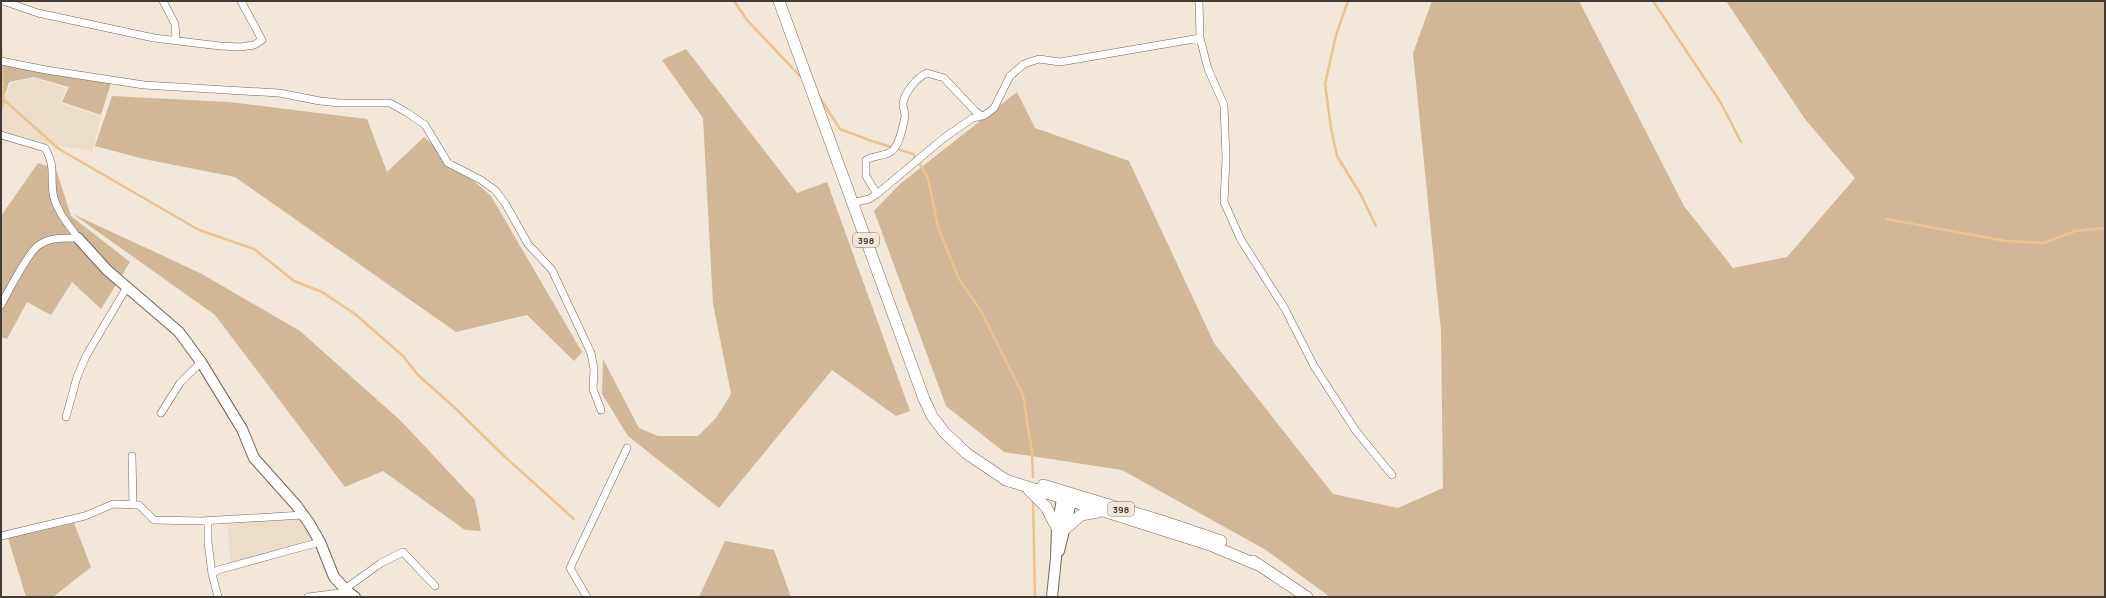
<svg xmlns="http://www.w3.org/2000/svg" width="2106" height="598" font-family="Manrope,sans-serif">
<rect width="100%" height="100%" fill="#f3e7d9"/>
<!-- built -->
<path fill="#ecdcc8" d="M34 78 66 88 61 104 101 116 92 151 49 144 1 132V111L11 83Z
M297 518 314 541 231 564 227 522Z"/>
<!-- grass -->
<path fill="#d1b698" d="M1432 1H1579L1684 206 1733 268 1787 257 1855 178 1805 119 1726 1H2105V597H1330L1266 550 1122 470 1004 452 946 406 874 211 900 184 1017 92 1035 128 1129 161 1214 343 1333 494 1398 508 1443 488 1441 331 1413 53Z
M686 49 797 193 827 182 910 411 896 416 832 370 719 508 628 436 602 394 603 359 639 428 658 436H698L716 418 731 394 713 304 703 118 662 60Z
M1 64 111 83 101 115 62 102 69 87 34 77 9 82 1 107Z
M112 96 229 102 367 119 387 172 424 137 491 196 582 352 574 361 527 315 456 332 235 177 144 159 95 146Z
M38 163 56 169 71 216 130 262 101 309 72 282 51 315 27 302 7 339 1 337V216Z
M73 214 200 273 300 331 401 421 475 500 481 531 465 530 383 471 345 487 215 315Z
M74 523 91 567 53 597H26L8 538Z
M725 541 774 550 791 597H699Z"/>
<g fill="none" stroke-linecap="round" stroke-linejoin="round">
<!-- stream -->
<path stroke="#ecc291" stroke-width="2.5" d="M734 1 747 20 800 76
M1348 1 1336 35 1325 84 1331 128 1337 156 1361 195 1376 226
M1653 1 1721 103 1741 142
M1 48 4 100 1 112
M820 98 840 129 869 140 913 154 918 161 928 178 938 227 959 279 981 311 1023 395 1032 453 1033 477
M4 100 59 149 199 230 254 249 294 281 322 292 355 314 403 356 418 375 454 407 504 456 574 519
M1886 219 2006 241 2044 243 2075 231 2105 228
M1033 500 1035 597"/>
<defs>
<path id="street" d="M3 1 38 13 154 38 220 46 241 47 254 45 262 40 241 1
M163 1 175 24 176 39
M1199 1 1200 38 1208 69 1224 105 1226 158 1224 202 1241 240 1285 309 1314 366 1356 431 1392 475
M1 61 46 70 144 85 279 93 320 101 340 103H390L406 112 425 125 448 163 481 180 495 190 505 203 528 244 552 270 591 353 594 369 593 389 601 410
M1 135 45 148C57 168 49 179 54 198 58 213 69 225 78 238
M877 194 866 176V160C875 155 887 156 892 151 900 144 903 126 905 116 905 112 903 108 903 104 904 93 917 77 927 73L944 78 975 111 982 116
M852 203 869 199 877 194 945 137 973 118 985 115 994 108 1010 76 1024 64 1039 59 1060 62 1200 38
M1 305C7 293 30 250 39 245 50 237 65 238 78 238
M161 413 180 383 201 362
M66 417 77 377 86 356 127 287
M132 456 133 505
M208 521V542L212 574
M1 536 85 516 113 504 139 505 154 520 201 521 303 515
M345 589 381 563 403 552 435 586
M218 597 212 574 218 570 320 542
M308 597 348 592
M587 597 570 568 627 448"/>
<path id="secondary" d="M78 238 107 270 179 332 201 362 242 429 254 458 296 505 309 523 320 542 334 577 348 592 355 597
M1059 551 1071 502
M1052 597 1056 558 1057 528 1062 499"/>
<path id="primary" d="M779 1 924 399 932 416 944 432 966 453 1006 480 1210 545 1258 565
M1043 485 1162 521 1221 541
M1029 490 1046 507 1057 528
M1066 528 1081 515 1098 512
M1253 561 1307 597"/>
</defs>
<!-- street casing -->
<use href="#street" stroke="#72675b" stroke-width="8"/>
<!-- secondary casing -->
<use href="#secondary" stroke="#72675b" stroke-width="12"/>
<!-- primary casing -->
<use href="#primary" stroke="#72675b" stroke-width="12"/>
<!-- street -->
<use href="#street" stroke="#fff" stroke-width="7"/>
<!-- secondary -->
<use href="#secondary" stroke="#fff" stroke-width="10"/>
<!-- primary -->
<use href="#primary" stroke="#fff" stroke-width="11"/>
</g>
<g text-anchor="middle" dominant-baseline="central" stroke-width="3" stroke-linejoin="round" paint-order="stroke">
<!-- shield labels -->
<g fill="#f3e7d9" stroke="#766f67" stroke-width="1">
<rect x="853" y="233" width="26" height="14" rx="3"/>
<rect x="1108" y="502" width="26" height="14" rx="3"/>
</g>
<g font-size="9" font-weight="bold" fill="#403b36">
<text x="866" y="240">398</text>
<text x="1121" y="509">398</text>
</g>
</g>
<!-- border -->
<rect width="2106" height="598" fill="none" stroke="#403b36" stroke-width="4"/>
</svg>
